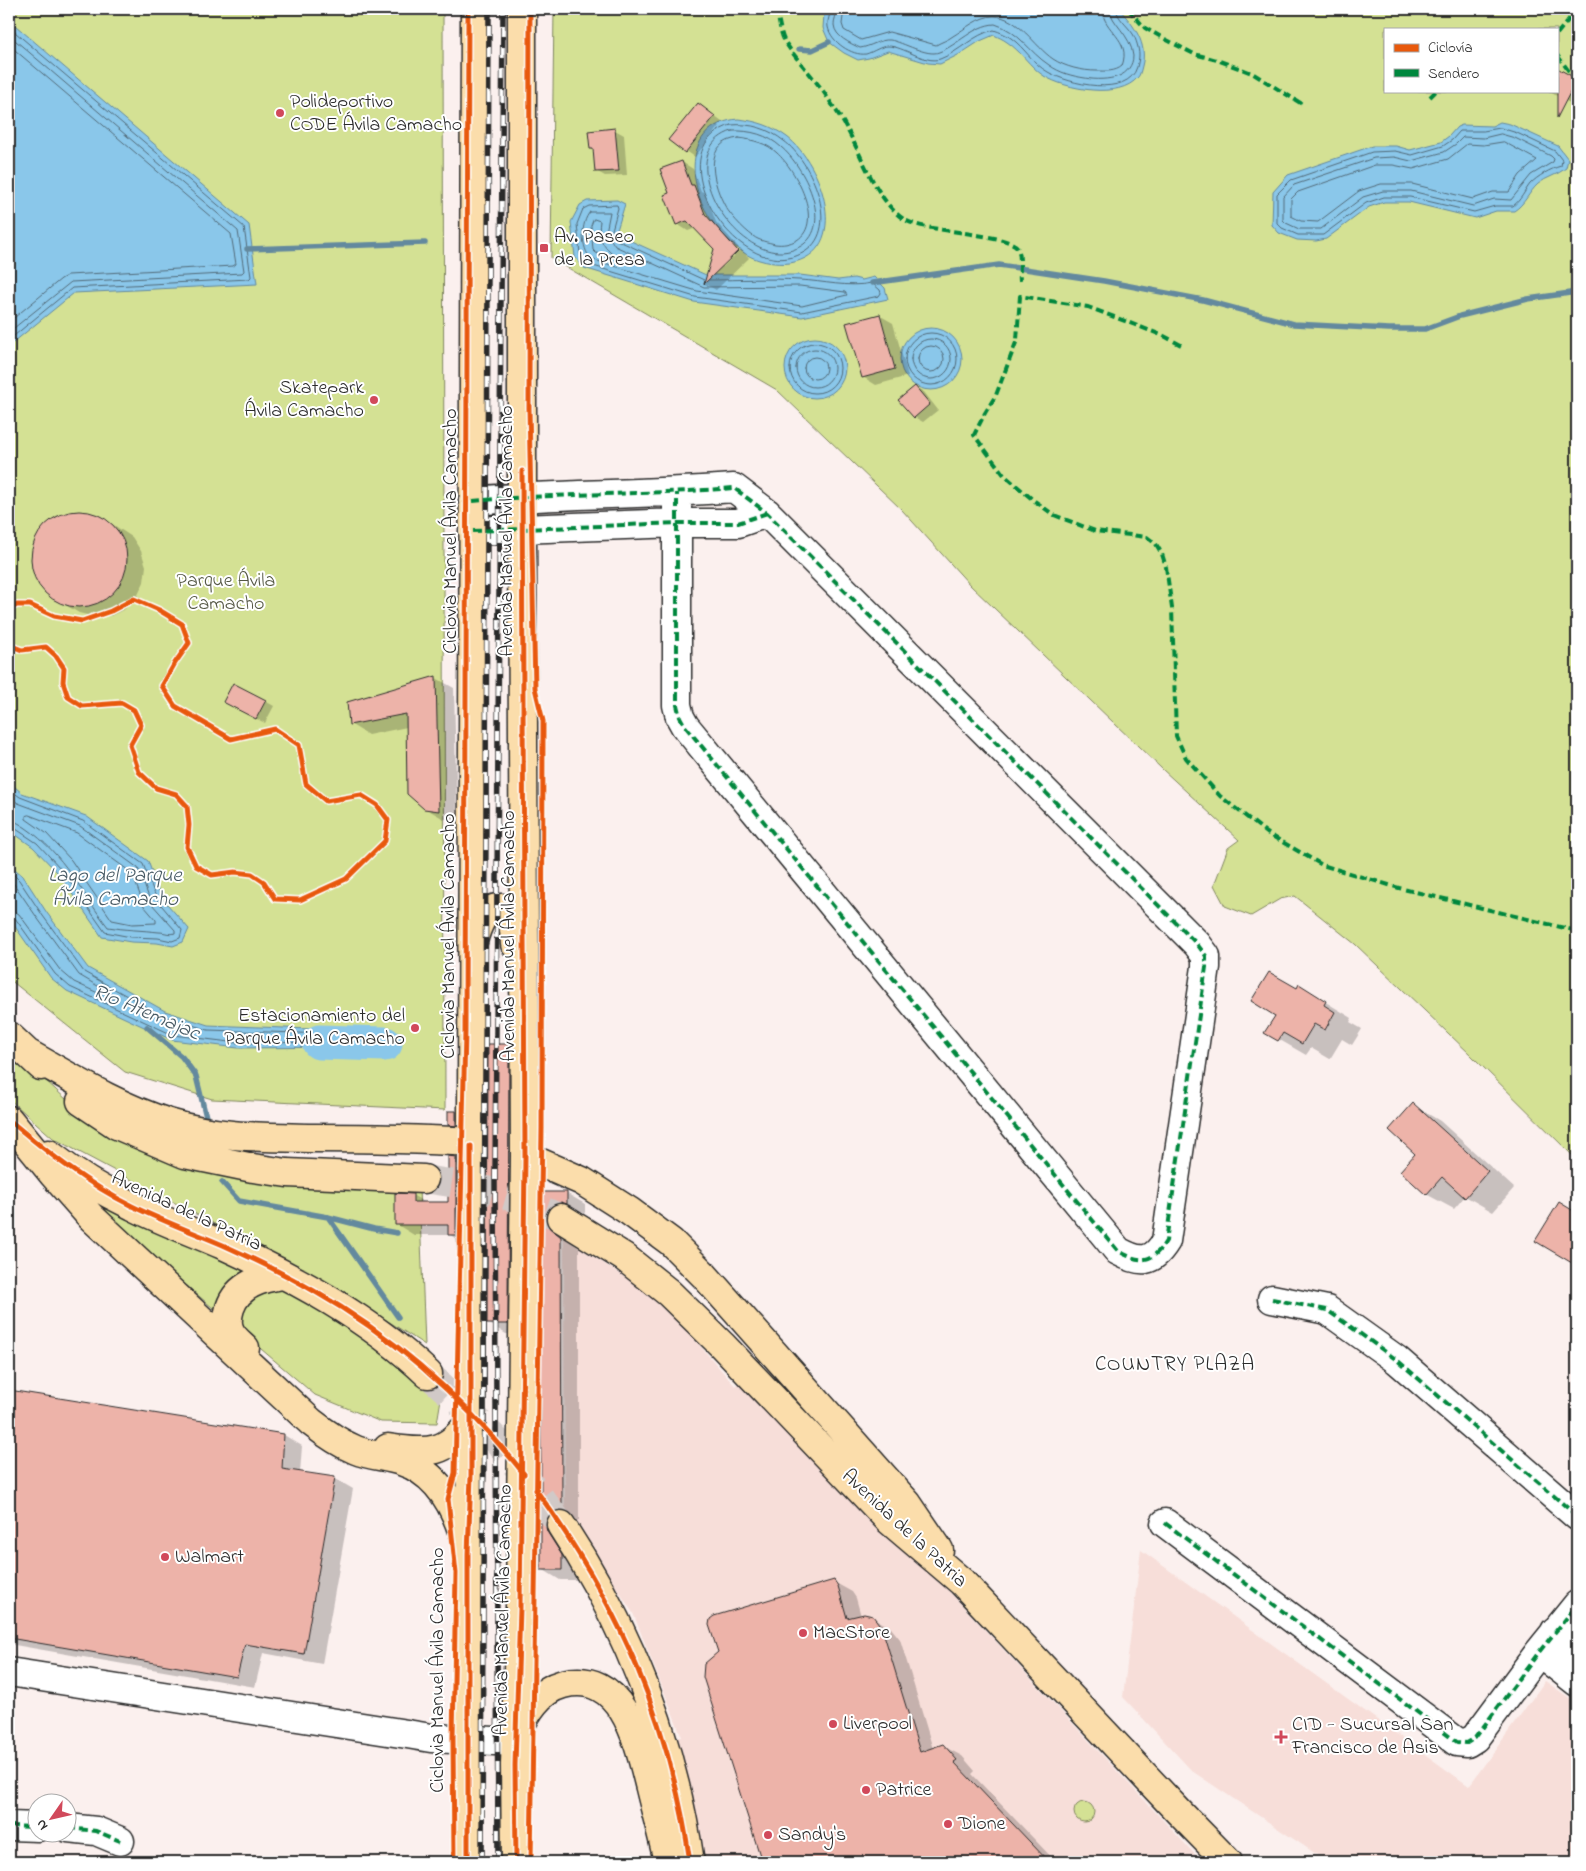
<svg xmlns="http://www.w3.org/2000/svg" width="1586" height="1871" font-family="'Indie Flower',sans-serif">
<rect width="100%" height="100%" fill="#fbf0ee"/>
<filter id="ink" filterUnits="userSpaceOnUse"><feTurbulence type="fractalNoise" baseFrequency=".02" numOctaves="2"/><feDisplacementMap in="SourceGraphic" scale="10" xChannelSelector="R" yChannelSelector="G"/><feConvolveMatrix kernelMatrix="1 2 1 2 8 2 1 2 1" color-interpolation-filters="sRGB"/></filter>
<g filter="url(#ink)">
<!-- built -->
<path fill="#f7ded9" d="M564 1237 637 1285 681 1324 735 1386 747 1375 1202 1862H696L669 1738 682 1737 633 1613 565 1509Z
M1141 1550 1469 1786 1545 1681 1577 1703V1862H1328L1192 1771 1123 1697Z"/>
<!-- green -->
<path fill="#d4e194" stroke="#808660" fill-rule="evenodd" d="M9 9H443L445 1110 212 1099 125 1072 9 979Z
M554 9H1577V1160L1471 1055 1355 944 1295 896 1280 899 1251 916 1225 906 1214 885 1228 848 1239 840 1162 769 970 585 902 510 777 390 551 258ZM1385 29H1557V91H1385Z
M9 1047 79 1111 186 1164 419 1188 425 1345 346 1294 53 1138 9 1099Z
M64 1175 307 1301 410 1369 441 1399 437 1423 381 1422 315 1395 112 1222Z
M1074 1812a10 10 0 1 1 20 0a10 10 0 1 1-20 0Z"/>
<!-- water -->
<path fill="#8ac7ea" stroke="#64899e" d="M827 9H1119C1134 25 1148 44 1142 66 1141 70 1140 75 1138 77 1120 100 1065 89 1044 76 1030 67 1021 51 1007 42 1003 39 998 37 994 35L980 41 960 54 940 64 928 63 888 51 869 58 858 60 844 53 829 42 823 28 824 14Z
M9 20 249 225 257 284 74 293 9 346Z
M738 119C757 121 772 126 787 137 822 163 853 252 790 263 776 265 754 261 743 252 732 245 713 225 707 213 686 177 687 124 738 119Z
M1500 122 1510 124 1558 146 1568 159 1566 168C1558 175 1546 177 1538 184 1529 192 1525 204 1514 211H1496L1475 218 1409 202H1384L1369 207 1326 239 1316 241 1297 240 1279 233 1272 225 1273 192 1288 175 1372 146H1396L1410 150 1441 142 1449 136 1457 127 1462 125 1492 126Z
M617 200 625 204 617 230 620 236 706 275H800L838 280 854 278 862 280 874 277 885 288 888 299 802 317 694 302 584 268 575 257 571 222 580 205 587 201Z
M900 359a31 31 0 1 1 62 0a31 31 0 1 1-62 0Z
M785 368a30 30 0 1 1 60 0a30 30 0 1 1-60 0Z
M9 782 22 793 86 816 148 861 161 897 189 929 183 942 173 946 157 943 131 942 102 937 57 872 33 847 9 830Z
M9 864 23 876 47 913 88 968 165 1011 208 1025 361 1031 367 1043 360 1047 238 1048 172 1040 67 991 51 978 9 918Z"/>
<!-- shadow -->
<path fill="#0003" d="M1558 70 1577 80V102L1575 106 1548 91H1557Z
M698 104 722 122 695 157 670 140Z
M615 130 624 135 627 175 605 176 596 171 594 150 591 148Z
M682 162 693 169 701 191 705 193 716 222 739 248 723 264V267L741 249 749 258 716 290 705 284 715 249 696 228 688 231 677 224 671 194Z
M879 315 893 323 908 376 876 385 863 377Z
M915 387 924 392 938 410 923 422 914 417Z
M71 512H86L100 516 132 537 141 551 146 566 144 582 137 597 125 609 111 616 95 617 79 613 47 594 38 582 33 568 32 553 36 538 44 526 56 516Z
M436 678 454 688 457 820 444 819 425 808 407 727 368 735 350 724Z
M265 701 274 706 265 723 233 707Z
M1299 986 1352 1018 1350 1022 1362 1029 1352 1045 1342 1039 1330 1059 1311 1048 1306 1055 1266 1032Z
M508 1046 527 1056 525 1334H506L488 1323Z
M1413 1105 1440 1121 1514 1188 1493 1212 1465 1196 1454 1209 1426 1194 1417 1153Z
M449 1112H456L474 1122 467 1135 449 1124Z
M456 1158 474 1169 468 1245 450 1235H414L396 1224 412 1195 426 1203H449Z
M541 1193H566L585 1204V1213L580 1212 572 1214 563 1229 566 1238 579 1248V1520L571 1522 579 1580H560L542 1569V1325L540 1324Z
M1559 1203 1577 1214V1264L1537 1240Z
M9 1391 284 1435 302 1446 300 1473 334 1478 353 1489 322 1664 263 1653 255 1687 9 1644Z
M834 1582 852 1592 856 1598 861 1616 872 1617 891 1628 900 1639 933 1749 943 1746 962 1756 975 1771 972 1774 1056 1862H764L704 1676Z"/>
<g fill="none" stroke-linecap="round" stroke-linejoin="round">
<!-- shore -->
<path stroke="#516977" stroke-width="1" d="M831 9C830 15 827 21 828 27 831 42 852 56 866 54 873 52 881 46 888 46 903 46 925 64 940 59 959 52 974 34 994 30 1000 32 1007 35 1011 38 1025 48 1033 64 1048 72 1068 84 1128 98 1137 67 1138 63 1139 59 1139 55 1139 49 1136 39 1133 34 1128 26 1117 18 1116 9
M837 9C837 14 834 19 834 25 835 37 850 43 860 48 870 47 880 39 890 40 903 42 927 57 939 52 958 45 974 25 995 24 1019 31 1029 52 1049 65 1060 73 1072 76 1085 78 1095 80 1109 80 1119 76 1127 73 1133 65 1133 56 1131 34 1110 23 1110 9
M844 9 842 24 844 30 861 40 889 32 936 45C941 42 948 40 953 36 965 29 979 16 994 16 1019 17 1034 46 1053 59 1065 67 1082 71 1097 71 1106 71 1115 72 1122 66 1132 38 1103 32 1102 9
M9 27 244 227 251 277 249 279 72 288 9 340
M9 35 238 231 244 271 242 273 71 282 9 332
M9 45 231 234 236 264 233 266 68 275 61 279 9 322
M731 125C751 123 769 129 784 141 811 161 841 227 806 251 742 293 650 150 731 125Z
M1501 128 1517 133 1555 151 1562 160 1561 166C1550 169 1538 176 1530 184 1524 192 1521 200 1513 206H1495L1474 212 1410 197H1384L1366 203 1323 235H1298L1282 228 1277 223V194L1291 180 1372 152 1395 151 1412 155 1443 146 1452 140 1460 131H1483Z
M732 131C750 130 768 135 781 147 803 165 835 225 801 246 745 281 663 153 732 131Z
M1501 134 1515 138 1551 156 1554 159 1553 162 1531 175 1511 200 1494 199 1473 206 1411 191H1383L1363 197 1321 229H1299L1286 223 1283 220V197L1294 185 1374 158 1394 157 1411 161 1444 152 1456 144 1463 137 1483 138Z
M739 138C753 140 767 143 777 153 795 169 825 222 797 240 789 244 783 245 775 244 768 242 759 241 753 236 744 230 727 212 723 202 712 180 703 141 739 138Z
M1504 142 1537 160 1520 175 1509 192H1493L1473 199 1412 184H1381L1359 191 1318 222 1301 221 1291 216V199L1298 192 1375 165H1393L1413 169 1448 159 1467 144 1483 145Z
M590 212H610L606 232 615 246 704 287 800 286 845 292 847 295 802 306 697 291 591 259C581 248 580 223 590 212Z
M594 219 600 221C598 234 600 243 611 253L609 256 596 253 593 250 591 226Z
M704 280 617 240 612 230 618 208 617 205 589 206 583 209 577 224 580 254 587 264 695 297 802 312 879 296 881 293 880 290 872 283C847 288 824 281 799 280 769 278 739 280 709 280
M905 359a26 26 0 1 1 52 0a26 26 0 1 1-52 0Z
M911 359a20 20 0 1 1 40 0a20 20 0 1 1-40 0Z
M790 368a25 25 0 1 1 50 0a25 25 0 1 1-50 0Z
M918 359a13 13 0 1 1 26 0a13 13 0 1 1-26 0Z
M796 368a19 19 0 1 1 38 0a19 19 0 1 1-38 0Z
M804 368a11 11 0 1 1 22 0a11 11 0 1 1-22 0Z
M9 789 20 797 83 821 143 864 157 900 182 930 180 938 172 941 158 938 131 937 105 932 61 869 37 843 13 827 9 826
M9 797 18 803 80 826 138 868 151 903 175 930V933C169 935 165 932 159 932 142 930 125 930 108 927 81 892 64 854 26 828 20 824 16 821 9 820
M29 815 77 833 132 873 144 906 156 920V923L132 924 112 920 71 860 46 833 26 819V816Z
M9 870 19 880 43 916 84 972 163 1016 208 1030 356 1035 359 1040 357 1042 238 1043 173 1035 70 987 55 974 15 918 9 916
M9 879 14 884 38 919 79 975 113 995 114 999H111L74 982 60 970 19 914 14 911 9 910"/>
<!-- stream -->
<path stroke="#64899e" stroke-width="5.5" d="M799 49 812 50 829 42
M247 249 425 243
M872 283 999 265 1104 281 1203 300 1294 324 1389 329H1425L1460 316 1528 299 1577 292
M147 1027 182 1057 196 1076 207 1121
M222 1182 239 1201 328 1217 374 1229 397 1233
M328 1217 398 1317"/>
<!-- river -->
<path stroke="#8ac7ea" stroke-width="35" d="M319 1042 385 1044"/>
</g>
<!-- building -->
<path fill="#edb3a9" stroke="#2b2b2b" d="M1557 68 1577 79 1557 118Z
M698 103 715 116 685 153 668 140Z
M615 128 619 171 595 172 593 149H590L588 131Z
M682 161 691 185H694L705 214 738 251 704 284 714 249 687 221 676 225 664 195 669 193 660 169Z
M880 314 895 369 862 378 846 323Z
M915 386 930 404 914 418 898 400Z
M31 559a48 48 0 1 1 96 0a48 48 0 1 1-96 0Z
M436 676 439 811 424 809 407 794 406 714 349 725 347 702Z
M233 683 266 700 256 719 223 702Z
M1269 972 1297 988 1299 984 1326 1001 1324 1005 1335 1012 1325 1030 1314 1024 1302 1044 1283 1033 1278 1041 1264 1033 1275 1016 1251 1001Z
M488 1044H509L508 1324H487Z
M1413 1103 1488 1171 1465 1198 1442 1177 1426 1195 1400 1171 1415 1154 1389 1130Z
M448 1111H456V1126L448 1125Z
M448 1156 456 1157V1235H448V1225H395V1193L413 1194V1202H448Z
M540 1192H567V1204L561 1202 553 1205 548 1210 545 1218 548 1226 561 1237 562 1510 552 1512 547 1518 545 1525 548 1533 562 1555V1570H541V1324H539Z
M1559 1202 1577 1213V1266L1535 1241Z
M9 1390 284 1434 282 1469 335 1477 304 1654 245 1644 237 1677 9 1638Z
M834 1580 838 1586 847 1618 864 1614 873 1616 882 1628 920 1752 943 1744 957 1760 954 1762 1049 1862H762L703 1677 704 1664 718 1652 709 1625 710 1619 714 1616Z"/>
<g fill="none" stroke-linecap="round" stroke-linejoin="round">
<!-- major-tunnel -->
<path stroke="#d1c9c7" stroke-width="28" stroke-dasharray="28 14" stroke-linecap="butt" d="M424 1179 476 1187 517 1199 561 1218
M428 1374 466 1408 500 1444 561 1525"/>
<defs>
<path id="minor" d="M473 501C560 493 647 495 734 488L767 513 1197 944 1206 956V967L1166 1241C1152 1264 1140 1263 1118 1251L685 726 680 717 677 705V493
M473 531 677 523H738L767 513
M1272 1299 1327 1310 1397 1360 1577 1516
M1165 1523 1457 1742 1467 1743 1475 1738 1539 1652 1577 1605
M1555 1631 1577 1649
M1539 1652 1577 1682
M9 1672 407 1734 431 1738 516 1742
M9 1826 38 1827
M68 1828 96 1831 120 1841"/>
<path id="major" d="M473 942C477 926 483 907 502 908 515 915 514 931 515 944
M9 1036 41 1066
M27 1053C73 1079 118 1107 169 1123 219 1138 264 1137 315 1138 367 1138 419 1139 471 1142
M81 1101 117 1125 185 1154 253 1168 287 1173 424 1179
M9 1120 53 1174 91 1217 311 1422C325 1433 339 1443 356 1450 371 1456 386 1456 401 1461 436 1472 454 1503 464 1537
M49 1154C74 1174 104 1192 133 1206 162 1221 193 1232 223 1245 297 1279 369 1318 428 1374
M525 1156 582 1181 629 1211 671 1242 704 1275 907 1503 939 1550
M561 1218 624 1257 669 1293 722 1345 889 1520 962 1582 1178 1811 1228 1862
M245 1348C240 1343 233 1338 230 1331 226 1323 228 1315 230 1308 238 1284 262 1278 283 1275
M388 1448C427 1454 448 1455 471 1419
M561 1525C629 1628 672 1740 690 1862
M518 1733C525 1712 540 1690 563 1684 624 1669 639 1745 650 1788 656 1813 663 1837 668 1862
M468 1862V1554L471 1476 475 9
M516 1862 515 1765 520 1608 525 1156 522 530V9"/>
</defs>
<!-- minor casing -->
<use href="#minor" stroke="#2b2b2b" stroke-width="31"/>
<!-- major casing -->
<use href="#major" stroke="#2b2b2b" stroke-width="31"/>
<!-- minor -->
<use href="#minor" stroke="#fff" stroke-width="28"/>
<!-- major -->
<use href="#major" stroke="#fbddab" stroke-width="28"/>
<defs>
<path id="rail" d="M482 1862 489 9
M498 1862 495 1177 503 9"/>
</defs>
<!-- rail casing -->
<use href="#rail" stroke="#2b2b2b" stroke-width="5.5"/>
<!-- rail -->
<use href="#rail" stroke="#fff" stroke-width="4" stroke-dasharray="11" stroke-linecap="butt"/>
<!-- quiet -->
<path stroke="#00873e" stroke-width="4" stroke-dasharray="8 4" stroke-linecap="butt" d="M776 9C779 19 780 33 785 42 798 62 816 79 829 100 835 109 842 119 847 129 862 156 879 206 907 221 928 232 1007 234 1017 247 1022 254 1019 272 1020 281
M1128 9 1145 28 1165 39 1194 54 1217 60 1252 73 1302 104
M1557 34 1577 9
M1557 55 1571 74 1577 78
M1430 97 1436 91
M1181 345 1164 336 1088 307 1020 296 1017 340 996 395 985 413 974 435 1004 475 1032 499 1054 515 1095 531 1147 537 1156 544 1162 554 1166 567 1172 608 1176 736 1186 758 1220 796 1267 833 1322 865 1399 888 1577 931
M473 501C560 493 647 495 734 488L767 513 1197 944 1206 956V967L1166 1241C1152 1264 1140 1263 1118 1251L685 726 680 717 677 705V493
M473 531 677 523H738L767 513
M1272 1299 1327 1310 1397 1360 1577 1516
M1165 1523 1457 1742 1467 1743 1475 1738 1539 1652 1577 1605
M9 1826 38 1827
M68 1828 96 1831 120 1841"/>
<defs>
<path id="cycleway" d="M530 9 529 408 535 688 543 721 542 1128 531 1862
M9 609 17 605H30L54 616 82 621 111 611 134 599 159 610 182 624 189 643 175 663 162 686 175 706 231 739 275 729 299 745 306 784 326 801 361 795 377 805 388 820 385 841 346 879 300 900 275 899 264 882 252 874 235 872 212 875 196 866 187 847 189 825 187 806 176 794 156 788 139 772 130 745 141 725 134 710 122 703 82 706 68 697 63 682 64 668 56 656 46 647 22 650 9 645
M9 1120C47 1152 87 1184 132 1206 162 1221 193 1232 223 1245 254 1259 285 1274 314 1291 395 1337 466 1401 524 1474
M536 1490C619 1604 670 1722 690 1862
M454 1862 453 1738 456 1573 448 1499 455 1473 465 1032 468 9
M468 1862V1554L471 1476V1146
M516 1862 515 1765 520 1608 525 1156 522 471"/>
</defs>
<!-- cycleway casing -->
<use href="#cycleway" stroke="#fff" stroke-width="8"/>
<!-- cycleway -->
<use href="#cycleway" stroke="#e8590c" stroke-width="5"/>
</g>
</g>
<!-- markers -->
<g fill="#d1495b" stroke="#fff" stroke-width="2">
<circle cx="280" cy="113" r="5"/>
<rect x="539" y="243" width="10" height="10" rx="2.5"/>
<circle cx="374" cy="400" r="5"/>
<circle cx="415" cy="1028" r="5"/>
<circle cx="165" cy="1557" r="5"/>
<circle cx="803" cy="1633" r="5"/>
<circle cx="833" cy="1724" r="5"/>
<path d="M1278.5 1729.5h5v5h5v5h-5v5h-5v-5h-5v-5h5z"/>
<circle cx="866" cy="1790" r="5"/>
<circle cx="948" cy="1824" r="5"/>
<circle cx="768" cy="1835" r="5"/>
</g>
<g text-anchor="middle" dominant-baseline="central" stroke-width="4" stroke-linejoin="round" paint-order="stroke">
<!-- poi labels -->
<g font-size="20" fill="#2b2b2b" stroke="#fff" text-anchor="start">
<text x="290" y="102">Polideportivo<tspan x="290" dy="23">CODE Ávila Camacho</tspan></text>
<text x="554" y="237">Av. Paseo<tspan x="554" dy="23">de la Presa</tspan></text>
<text x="364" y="388" text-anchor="end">Skatepark<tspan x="364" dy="23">Ávila Camacho</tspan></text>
<text x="405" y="1016" text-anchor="end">Estacionamiento del<tspan x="405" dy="23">Parque Ávila Camacho</tspan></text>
<text x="175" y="1557">Walmart</text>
<text x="813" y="1633">MacStore</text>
<text x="843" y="1724">Liverpool</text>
<text x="1292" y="1725">CID - Sucursal San<tspan x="1292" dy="23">Francisco de Asis</tspan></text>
<text x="876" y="1790">Patrice</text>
<text x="958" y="1824">Dione</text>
<text x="778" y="1835">Sandy's</text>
</g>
<!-- street labels -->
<g font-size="20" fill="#2b2b2b" stroke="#fff">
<text transform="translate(451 531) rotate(-90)">Ciclovia Manuel Ávila Camacho</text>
<text transform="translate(507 531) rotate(-90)">Avenida Manuel Ávila Camacho</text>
<text transform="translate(449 936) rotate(-90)">Ciclovia Manuel Ávila Camacho</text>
<text transform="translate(509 936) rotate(-90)">Avenida Manuel Ávila Camacho</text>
<text transform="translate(186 1212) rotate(25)">Avenida de la Patria</text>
<text transform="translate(904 1529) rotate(43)">Avenida de la Patria</text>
<text transform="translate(504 1610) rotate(-89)">Avenida Manuel Ávila Camacho</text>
<text transform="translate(438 1670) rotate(-90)">Ciclovia Manuel Ávila Camacho</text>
</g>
<!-- park labels -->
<g font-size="20" fill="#555845" stroke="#fff">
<text x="226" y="581">Parque Ávila<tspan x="226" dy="23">Camacho</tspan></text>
</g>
<!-- water labels -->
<g font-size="21" font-style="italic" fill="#485a64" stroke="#fff">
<text x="115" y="876">Lago del Parque<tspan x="115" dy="24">Ávila Camacho</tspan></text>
<text transform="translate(146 1013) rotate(23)">Río Atemajac</text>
</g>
<!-- neighbourhood labels -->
<g font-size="21" letter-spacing="1" fill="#2b2b2b" stroke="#fff">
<text x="1175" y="1365">COUNTRY PLAZA</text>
</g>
</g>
<!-- margin -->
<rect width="1586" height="1871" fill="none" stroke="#fff" stroke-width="30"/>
<rect x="15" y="15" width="1556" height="1841" fill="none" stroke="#2b2b2b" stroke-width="2" filter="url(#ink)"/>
<!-- legend -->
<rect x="1384" y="28" width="175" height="65" fill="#ffffff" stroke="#aaaaaa"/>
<rect x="1394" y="44" width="25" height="8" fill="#e8590c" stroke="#aaaaaa"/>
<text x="1428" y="52" font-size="15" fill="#2b2b2b">Ciclovía</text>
<rect x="1394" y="69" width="25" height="8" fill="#00873e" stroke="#aaaaaa"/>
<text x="1428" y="78" font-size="15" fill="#2b2b2b">Sendero</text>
<!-- north arrow -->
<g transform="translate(52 1818) rotate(236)"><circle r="24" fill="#ffffff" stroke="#aaaaaa"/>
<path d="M0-4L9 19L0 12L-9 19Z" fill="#d1495b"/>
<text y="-8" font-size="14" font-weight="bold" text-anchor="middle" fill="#2b2b2b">N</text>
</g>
</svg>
